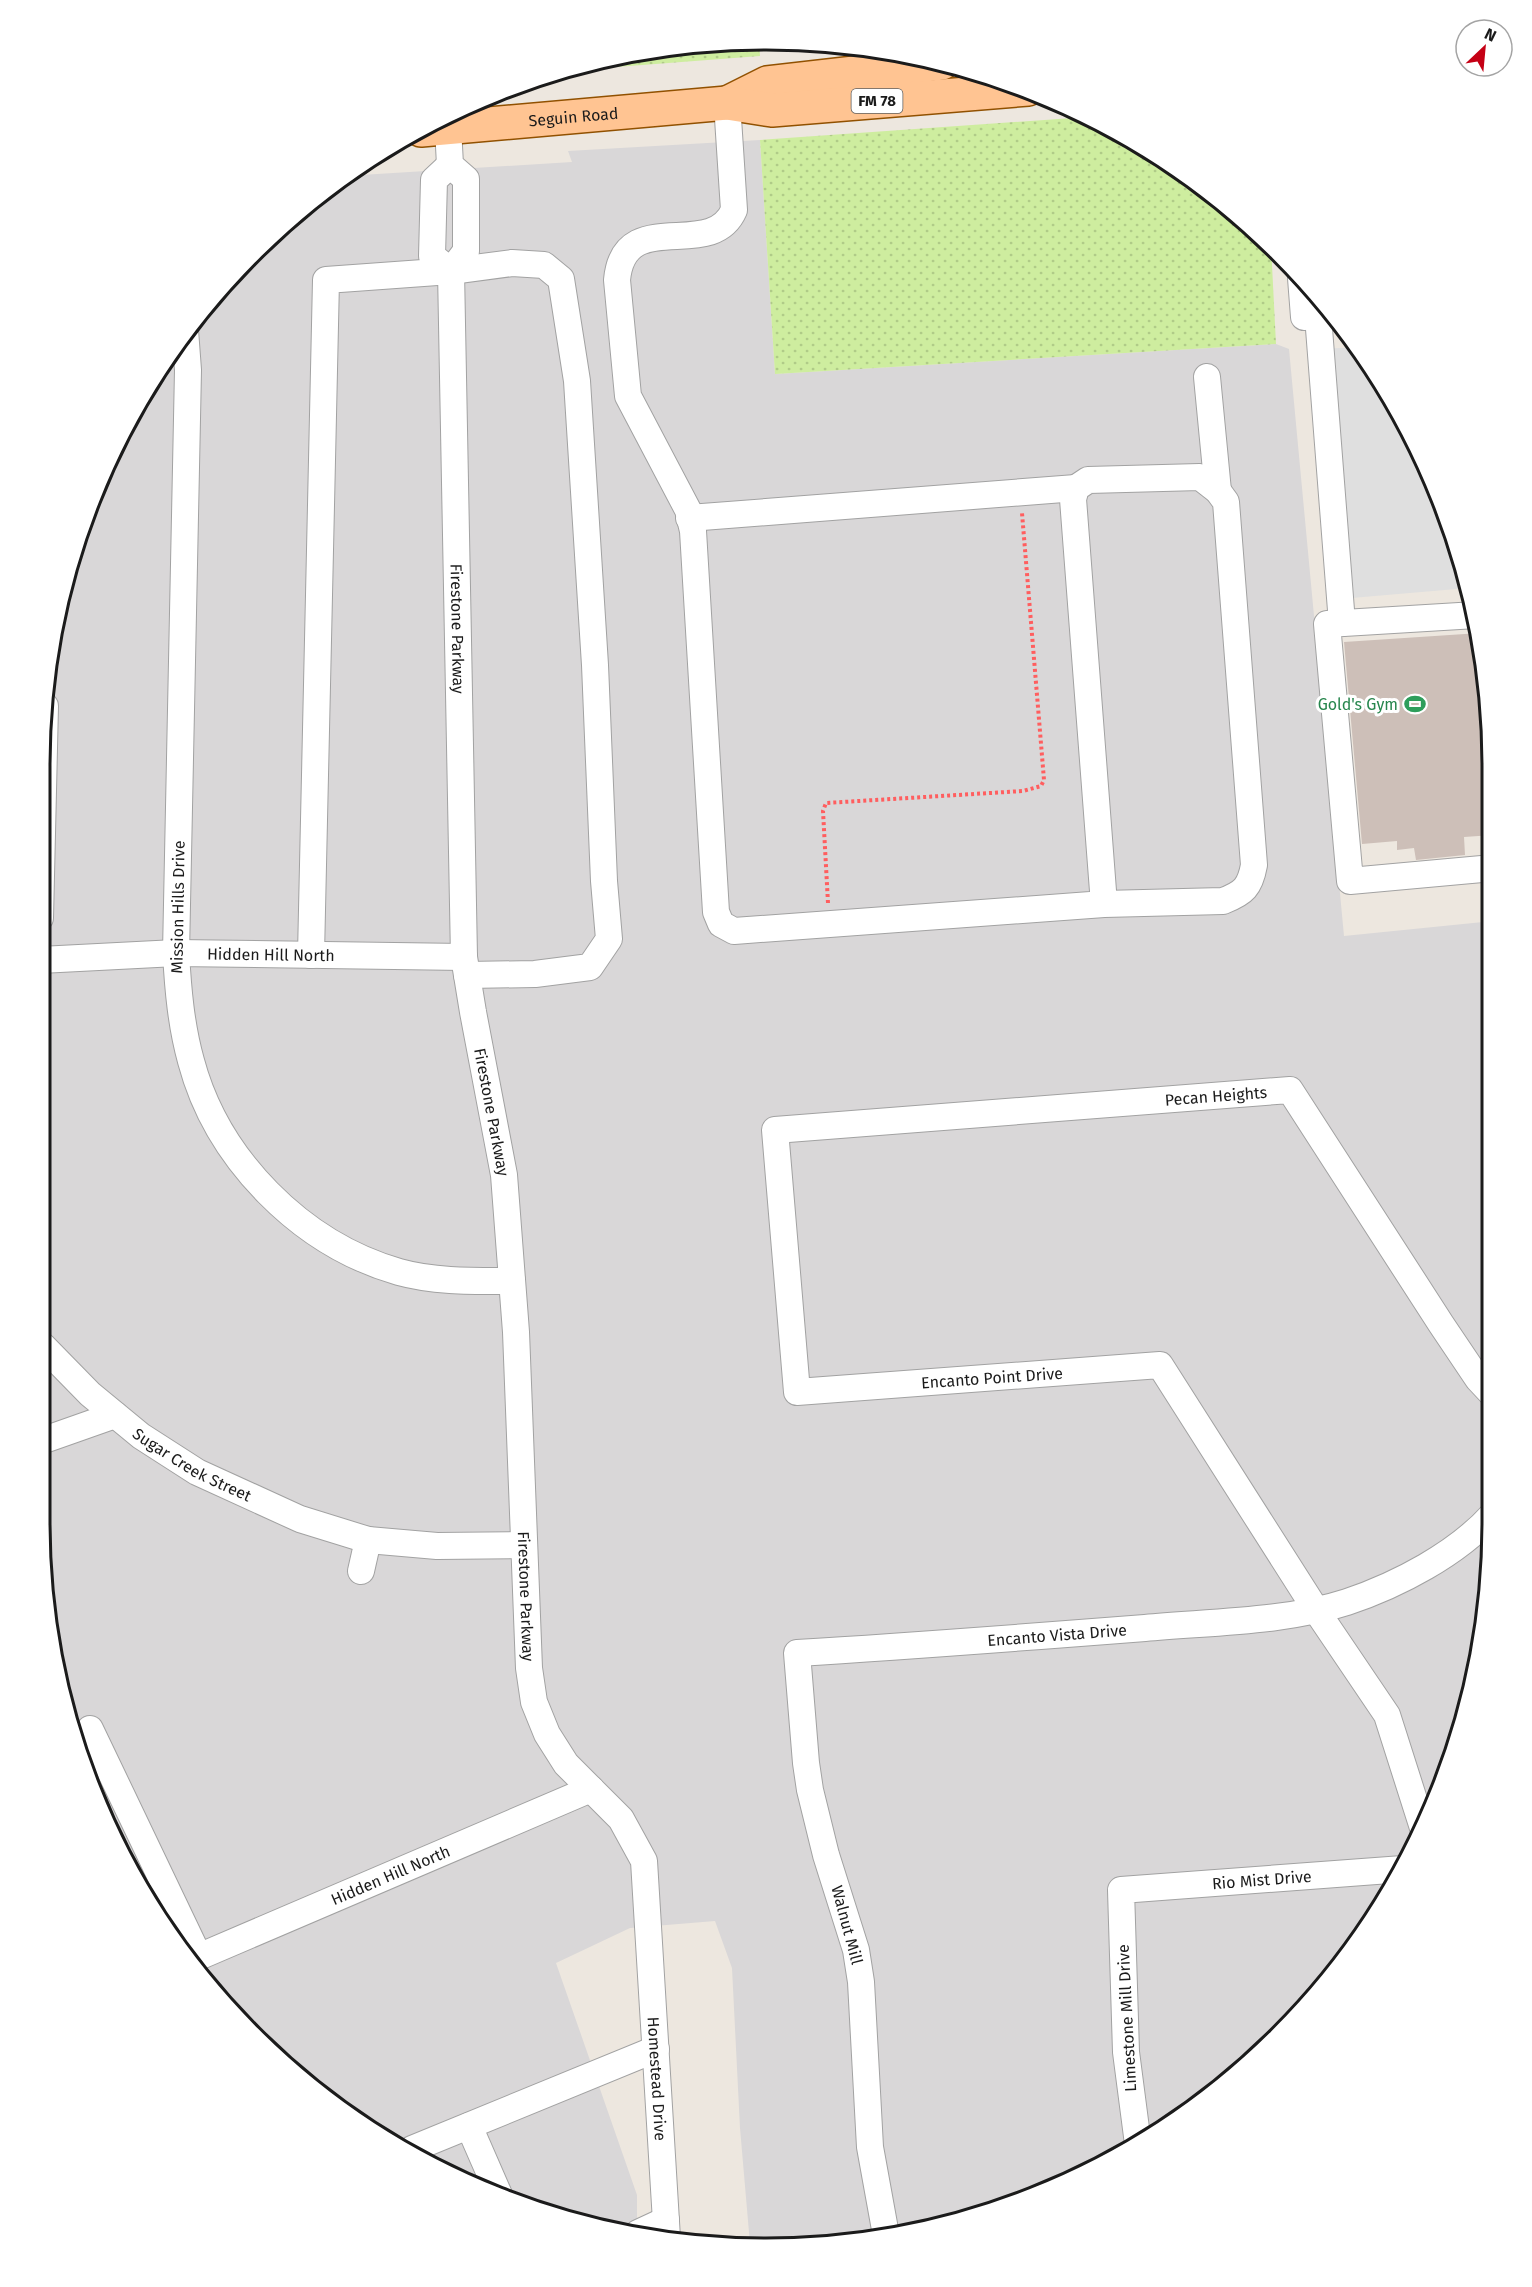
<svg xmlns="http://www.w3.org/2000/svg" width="1532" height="2287" font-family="'Fira Sans',sans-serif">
<defs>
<pattern id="grass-dots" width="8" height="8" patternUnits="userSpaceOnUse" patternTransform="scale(1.5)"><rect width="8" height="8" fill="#ceed9f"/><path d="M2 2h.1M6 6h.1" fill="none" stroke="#b0cb88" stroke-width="1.8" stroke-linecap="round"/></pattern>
</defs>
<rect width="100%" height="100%" fill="#ede7df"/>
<!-- residential -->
<path fill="#d9d7d8" d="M760 140 775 374 1276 344 1289 349 1344 936 1493 921V1521L1479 1662 1418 1843 1370 1925 1280 2035 1129 2151 1044 2193 908 2234 750 2244 740 2128 732 1968 715 1921 630 1928 556 1963 637 2195V2233L578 2223 488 2193 323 2098 220 2001 162 1925 77 1754 45 1616 39 766 53 625 114 444 189 324 252 252 345 176 572 162 568 151Z"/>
<!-- grass -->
<path fill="url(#grass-dots)" d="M759 40 760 56 564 71 624 53Z
M1087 117 1170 161 1271 245 1276 344 775 374 760 140Z"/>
<!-- parking -->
<path fill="#dfdfdf" d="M1358 347 1370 362 1438 487 1468 588 1340 599 1321 349Z"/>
<!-- building -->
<path fill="#cdbfb8" d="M1480 633 1493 766V835L1464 837 1465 855 1416 860 1414 848 1397 850V841L1362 844 1344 642Z"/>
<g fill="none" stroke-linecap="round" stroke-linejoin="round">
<defs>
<g id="minor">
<path d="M727 103 734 210C711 263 624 204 617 280L628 396 688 510 693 531 716 912 721 924 734 931 1104 904 1223 901C1244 893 1250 887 1254 865L1226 502 1218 491 1200 477 1088 480 1076 488 1073 499 1104 904"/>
<path id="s1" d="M448 127 450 165 466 179V251L451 271 464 957 473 1012 504 1175 516 1332 529 1668 534 1702 547 1734 566 1764 621 1819 644 1861 667 2238"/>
<path d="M450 165 434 180 432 256 451 271"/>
<path d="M1301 278 1304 317 1328 315"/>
<path d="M1318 316 1342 623"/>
<path d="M185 330 188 370 176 953C178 989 181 1025 191 1061 217 1159 301 1244 399 1272 435 1282 474 1281 512 1281"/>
<path d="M1207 377 1218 491"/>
<path d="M689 518 1076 488"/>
<path d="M1476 615 1327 624 1350 881 1493 868"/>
<path d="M40 918 45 706"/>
<path d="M311 955 326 280 451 271 512 263 544 265 561 279 577 381 595 665 604 881 609 939 590 967 535 974 467 975"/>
<path id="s2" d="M40 960 176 953 464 957"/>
<path id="s3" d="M43 1346 90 1394 141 1436 197 1472 300 1519 368 1540 437 1546 524 1545"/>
<path d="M44 1440 115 1415"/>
<path d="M361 1571 368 1540"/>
<path d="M90 1729 199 1957"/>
<path id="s4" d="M1423 1828 1387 1715 1316 1610 1160 1365 797 1392 775 1130 1290 1090 1441 1324 1478 1379 1493 1395"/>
<path id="s5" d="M189 1961 591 1789"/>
<path d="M469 2126 500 2197"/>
<path id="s6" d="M1138 2144 1126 2052 1121 1890 1403 1869"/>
<path d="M412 2149 656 2049"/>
<path d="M638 2233 666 2220"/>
<path id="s7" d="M886 2235 870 2147 861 1982 856 1950 826 1855 810 1790 806 1763 797 1653C913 1646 1029 1637 1145 1628 1209 1622 1286 1622 1347 1602 1398 1585 1457 1554 1493 1514"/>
</g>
<g id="major">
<path d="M727 103 767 83 942 63"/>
<path id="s8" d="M421 130 727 103 772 110 1028 89"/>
</g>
</defs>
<!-- minor casing -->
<use href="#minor" stroke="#a2a2a2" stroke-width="28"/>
<!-- major casing -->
<use href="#major" stroke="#915100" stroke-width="36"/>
<!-- path -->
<path stroke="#ff5e5f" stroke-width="4" stroke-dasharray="3 3" stroke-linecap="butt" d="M828 903 823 811 826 803 1023 791 1041 786 1044 780 1022 513"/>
<!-- minor -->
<use href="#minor" stroke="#fff" stroke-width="26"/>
<!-- major -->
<use href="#major" stroke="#ffc492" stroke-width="33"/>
</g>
<!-- icons -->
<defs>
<symbol id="stadium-bare" viewBox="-9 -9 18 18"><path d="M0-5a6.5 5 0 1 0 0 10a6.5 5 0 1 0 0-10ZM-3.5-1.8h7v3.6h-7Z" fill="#2e9e5b" stroke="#fff" stroke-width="2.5" paint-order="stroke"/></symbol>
</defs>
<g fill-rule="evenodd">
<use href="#stadium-bare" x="1400" y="689" width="30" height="30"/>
</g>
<g text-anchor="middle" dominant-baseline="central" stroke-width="6" stroke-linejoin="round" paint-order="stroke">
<!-- shield labels -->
<rect fill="#fff" stroke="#5f5f5f" stroke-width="1.5" x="851.5" y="89" width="51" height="24" rx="4.5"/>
<g font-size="15" font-weight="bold" fill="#1b1b1b">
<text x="877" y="101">FM 78</text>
</g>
<!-- street labels -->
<g font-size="16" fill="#1b1b1b" stroke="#fff">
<text stroke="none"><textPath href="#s8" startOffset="153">Seguin Road</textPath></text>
<text stroke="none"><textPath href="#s1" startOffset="514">Firestone Parkway</textPath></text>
<text transform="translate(178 907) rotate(-89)">Mission Hills Drive</text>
<text stroke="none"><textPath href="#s2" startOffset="231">Hidden Hill North</textPath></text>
<text stroke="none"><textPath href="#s4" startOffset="1605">Pecan Heights</textPath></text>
<text stroke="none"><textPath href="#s1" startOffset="1000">Firestone Parkway</textPath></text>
<text transform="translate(992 1378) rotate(-4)">Encanto Point Drive</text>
<text stroke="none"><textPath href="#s3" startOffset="192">Sugar Creek Street</textPath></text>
<text stroke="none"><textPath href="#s1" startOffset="1486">Firestone Parkway</textPath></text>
<text stroke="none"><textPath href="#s7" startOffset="852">Encanto Vista Drive</textPath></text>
<text stroke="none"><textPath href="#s5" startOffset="219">Hidden Hill North</textPath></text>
<text stroke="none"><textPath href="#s6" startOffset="396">Rio Mist Drive</textPath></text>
<text transform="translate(847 1925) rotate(75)">Walnut Mill</text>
<text transform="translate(1127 2018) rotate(-93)">Limestone Mill Drive</text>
<text stroke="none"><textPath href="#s1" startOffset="2006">Homestead Drive</textPath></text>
</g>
<!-- leisure labels -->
<g font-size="16" fill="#27864d" stroke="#fff" text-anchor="end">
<text x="1398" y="704">Gold's Gym</text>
</g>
</g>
<!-- crop -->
<path d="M0 0H1532V2287H0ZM766 50H766A716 716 0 0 1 1482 766V1522A716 716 0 0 1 766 2238H766A716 716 0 0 1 50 1522V766A716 716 0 0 1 766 50Z" fill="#fff" fill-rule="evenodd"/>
<path fill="none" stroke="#1b1b1b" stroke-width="3" d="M766 50H766A716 716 0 0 1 1482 766V1522A716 716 0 0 1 766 2238H766A716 716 0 0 1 50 1522V766A716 716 0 0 1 766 50Z"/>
<!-- north arrow -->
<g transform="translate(1484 48) rotate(26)"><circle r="28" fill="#ffffff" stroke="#a4a4a4" stroke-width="1.5"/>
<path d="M0-4.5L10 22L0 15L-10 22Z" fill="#c50015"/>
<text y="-9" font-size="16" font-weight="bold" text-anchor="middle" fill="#1b1b1b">N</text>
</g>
</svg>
